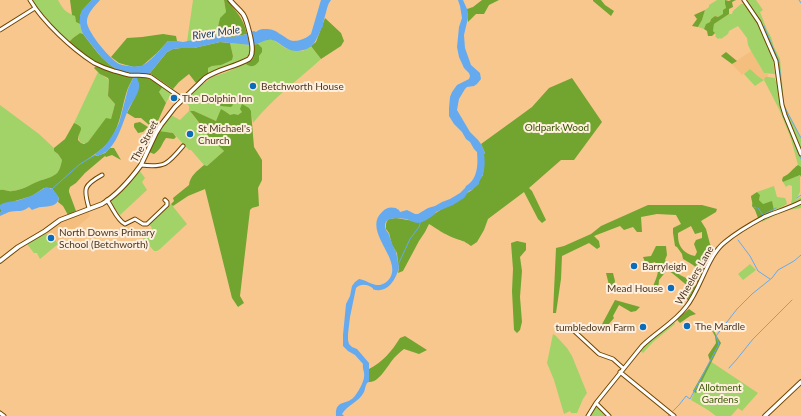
<svg xmlns="http://www.w3.org/2000/svg" width="801" height="416" font-family="Lato,sans-serif">
<rect width="100%" height="100%" fill="#f8c78e"/>
<!-- built -->
<path fill="#f4be7e" d="M751 51 764 73 768 74V77H765L764 80 761 79 755 73 750 69 744 74V73L742 75 732 64Z
M88 211 90 216 40 259 37 253H34L27 244 45 234 63 220Z"/>
<!-- green -->
<path fill="#a1d368" d="M31 0H58C63 9 65 12 75 16L76 22 80 24 81 29 83 34 80 33 73 38 69 42 46 20Z
M193 0H224L226 12 220 18 217 31 218 35 187 42Z
M717 0H725V4L726 8 724 14 718 17 715 16 711 19 710 22 706 24 704 29 698 27 702 20 705 10 709 7V5Z
M745 0H756L763 10 760 12 767 30 771 37 774 47 780 59 784 104 801 139V150L783 105 777 61 760 21 755 12Z
M741 4H744C753 11 770 48 773 61 774 65 774 70 775 74L764 73 751 51 748 45 747 38 738 26 729 31 728 34 721 39 720 38 718 39 715 36 716 35 713 31 714 24 729 14H732L733 11Z
M265 40H273L287 49 303 51 311 46 321 59C298 80 272 99 253 123L251 111 242 112 238 115 230 116 226 112 216 121 194 111H190L208 136 224 151 207 166 204 165 191 150H189L173 133 159 131 171 115 180 120 189 111V106L185 101 188 100H192L193 99 190 97V96L202 83 203 84 212 77 227 72 252 60 254 57 253 45Z
M230 43 250 45C250 48 251 52 249 54 246 60 215 71 208 74V68L212 66 221 65 233 56Z
M750 69C754 72 759 78 764 80L765 77H768L775 78V80L777 82 781 107 785 119 801 157V167L798 165 791 139 779 109 764 80 755 86 744 74Z
M98 72 109 80 108 96 115 104 111 119H106L88 142 86 143H82C76 139 79 135 81 129L79 125 74 123Z
M163 86 172 92 166 103 159 92Z
M0 105 39 134 54 148V151L58 154 62 160C61 164 60 171 56 174 52 178 44 179 39 181 29 185 23 190 12 191 8 192 5 189 0 190Z
M139 170 145 178 142 182 147 190 120 215 111 203V200Z
M800 175V192L796 200 801 197V200L792 204 791 203 792 199V186L789 185 786 187 783 182Z
M774 186 777 197 785 198 786 200 787 204 780 208 774 210 772 202 763 204 759 200 760 195 757 192Z
M801 203V208L783 211 762 222 761 220Z
M171 204 187 224 160 249 157 251H154L142 237 152 228 149 224Z
M45 234 52 236 58 244 40 259 37 253H34L27 244Z
M750 264 756 270 743 280 738 274Z
M672 322H674L675 324 653 342 643 353 640 351 650 340Z
M553 334 556 336 567 348 572 356 587 393 583 399 577 413H571L570 411 564 414 554 380 547 363Z
M710 361 758 393 742 411 738 408 731 416H716L708 410 691 400 694 392 693 391Z
M596 407 598 408 607 416H590L594 408Z"/>
<!-- forest -->
<path fill="#72a430" fill-rule="evenodd" d="M70 0H92C84 9 79 11 80 24L76 22 75 16 72 15Z
M224 0H227C237 13 243 17 247 34L233 37 218 35 217 31 220 18 226 12Z
M482 0H499L489 5 484 14H476L468 22 467 9 473 7Z
M593 0H601L605 5 614 11 611 16 593 1Z
M725 0 729 1 731 0H736L732 2 733 7 729 9V14L714 24 713 31 715 33 712 36H708L707 31 704 29 706 24 710 22 711 19 715 16 718 17 723 14V10L726 8 725 4Z
M705 10 702 20 698 27 692 26 697 19 694 15Z
M325 18 341 33 344 41 341 46 321 59 311 46 316 42Z
M80 33 83 34C95 49 101 60 118 70L98 64 79 51 69 42 73 38Z
M163 34 176 36 177 41H168L157 53 142 66 134 67 126 65 119 63 111 57 127 38 142 37Z
M220 42 230 43 233 56 232 60 221 65 212 66 208 68V74L196 83 189 74 179 82 173 89 151 74H148L150 73 167 52 173 49 181 48H194Z
M258 44 262 48V52L259 56V61C256 66 251 68 246 64L252 60 254 57 253 45Z
M726 52 737 61 732 64 721 56Z
M96 66 134 76C132 80 130 84 128 88 121 107 121 130 105 146 100 151 93 155 88 159L95 155 97 156 105 153 110 148H114L121 160 112 155 106 157 105 156 85 173 76 183 70 187 69 190V192L76 211 68 215 63 206 58 202 59 198 53 190 51 188H44L32 196 15 201 1 209 2 211 0 213V190C5 189 8 192 12 191 23 190 29 185 39 181 44 179 51 178 56 174 60 171 61 164 62 160L58 154 54 151V148L65 139 74 123C87 128 78 131 78 140L81 143 84 144 88 142 106 118 111 119 115 104 108 96 109 80 108 78 100 74 94 68Z
M136 76 149 77 163 86 159 92 166 103 157 123 159 125 155 130 141 118H135L127 113 135 97Z
M572 78 602 122 574 160H561L529 188 532 191 546 220 542 223 538 219 524 192 488 219 484 230 477 242 471 246C463 240 462 241 454 238 444 234 437 229 429 224L425 232 419 241 403 271 398 273 399 268 398 263 397 253 392 245 389 233 386 229V224L387 221 389 219 396 218 420 222 423 221 472 190 483 175 484 154 485 153 481 144 532 107 549 88Z
M218 97C228 97 228 97 233 105L231 107 221 106 216 103 215 99Z
M242 104 249 108 251 111 254 147 262 160V180L258 188 259 206 252 208 250 210 240 296 244 303 238 307 232 298 205 189 188 196 173 206 171 204 174 201 173 198 189 185C190 176 197 171 204 165L207 166 224 151 208 136 197 120 190 111H194L216 121 221 109 226 112 230 115 234 114 238 115 242 112 240 109Z
M140 122 148 127 143 132 138 133 134 127V124L135 123Z
M159 131 173 133 176 137 174 139 166 138C161 145 162 148 154 154L149 152V151Z
M798 165 801 167V177L800 175 783 182 782 180 783 177C790 174 792 169 798 165Z
M757 192 760 195 759 200 763 204 772 201 774 210 760 218H758L755 210 752 206C753 202 751 199 751 196Z
M648 205H702L717 209 716 212 701 221 706 229 710 244 713 249C708 260 704 272 698 283L696 281 700 274C697 266 690 263 683 259L682 254 677 247 675 246 673 233V228L681 224 676 215 657 214 641 217 642 232H637L633 227 624 230 620 226 594 236 599 241 600 247 597 249 589 243 562 256 561 279 556 313H553L556 248 564 246 591 234 601 226ZM691 226 695 234 702 232V238L696 240 694 244 697 252 695 256C688 255 681 250 679 243 678 240 678 236 678 233Z
M517 241 526 243V250L520 257 522 271 520 297 522 322 520 330 517 333 514 330 512 291 513 269 511 243Z
M656 246H666L667 255 665 260 673 269 680 275 692 281 696 286 688 300 686 299 685 296 689 287 672 273 667 270 659 280 658 291 653 287C656 277 661 272 655 262L652 263 650 267H647L643 257 651 256Z
M606 273H613L615 281 613 288 610 289Z
M615 300 640 307 636 311 631 312 619 305 613 316 614 318 603 331 600 328Z
M689 309 696 314 690 316 680 323 678 321 677 319Z
M713 328 716 335 721 343 696 393 694 392 693 391 710 361 708 355 716 343 715 336 711 329Z
M405 336 427 350 419 354 404 349C400 352 397 355 394 358 388 365 379 383 369 382V369C384 361 391 352 400 338Z"/>
<!-- water -->
<path fill="#65aaef" d="M92 0H100C95 6 86 14 87 23 89 34 110 59 119 64 125 66 134 67 141 66 150 63 161 48 168 41H177L183 42 218 35 233 37 247 34 250 45 220 42 194 48H181L173 49 167 52 150 73 148 74 129 73 118 70 110 65 102 58 83 34 81 29 80 24V16L82 10Z
M321 0H331C327 5 327 10 325 16 324 20 323 22 323 26 320 30 319 35 316 40 311 51 295 54 286 48 281 45 277 41 272 40 265 39 260 44 253 45L251 32 254 31 256 32C260 29 261 29 265 29 271 29 275 30 280 34 288 38 289 43 300 40 304 39 308 37 311 34Z
M458 0H463L467 9 468 18 464 35 465 48 471 65 480 73 481 79 477 84 474 86 467 87 465 89 459 99 457 110 470 132 478 140 481 144 485 153 484 154C485 160 485 168 483 174 482 178 479 180 479 184L472 190 469 191 464 198 453 205 436 212 435 214C430 218 424 222 418 223 414 223 410 220 406 219 398 218 381 216 386 230 387 232 389 233 389 235 391 240 392 245 395 250L396 251 398 263 399 268C396 278 389 292 376 290 371 289 375 289 371 287 366 284 360 284 356 288L350 317 348 334V340L349 344 352 347 357 349 369 363V382L367 383C365 386 365 390 364 392 359 402 347 405 342 414L344 416H336C335 399 346 406 354 397 357 394 364 382 364 377 365 372 362 369 363 364L355 355 348 351 343 346V335L346 304 350 296 352 286 355 282 359 279C366 280 373 286 380 285 384 284 387 282 390 278 402 258 362 231 382 212 387 207 390 207 396 208L397 209 399 210 400 212 407 210 415 214H418L428 208 435 206 442 202 450 199 460 193 465 188 466 186C478 179 478 164 477 152L474 149 470 142 466 139 462 132 454 124 449 116V108L450 97 452 92 457 85 469 79 470 76 469 73 464 68 459 57 457 47 459 27 462 18 460 6Z
M134 76H136C138 80 140 84 139 88 138 95 132 102 129 108 121 125 117 151 97 156L95 154 105 146 110 139 115 131 119 123 128 89Z
M46 187C53 188 56 193 59 198 57 207 49 206 42 207 38 207 35 209 32 210L29 207C22 213 17 210 9 212 6 213 3 215 0 216V213L2 210 0 209V205C6 201 13 202 19 200 31 197 36 193 46 187Z"/>
<g fill="none" stroke-linecap="round" stroke-linejoin="round">
<!-- stream -->
<path stroke="#65aaef" stroke-width="1" d="M799 0 801 3
M764 26 779 62 783 104 801 138
M797 150 801 159
M52 189 80 164 95 155
M797 198 801 195
M754 207 756 208
M758 208 763 215 776 208
M738 240 750 256 758 271 770 279
M398 265 410 239 419 227 421 220
M729 368 737 359 753 339 792 300
M673 411 679 405 686 396 690 399 719 344 716 336 737 309 752 294 772 278 778 270 794 261 801 255
M668 416 669 415"/>
<defs>
<path id="minor" d="M30 0C43 22 72 49 94 63 100 66 107 69 114 71 119 72 124 74 129 75 137 76 144 74 151 77L184 100
M744 0 759 22 776 61 782 105 785 115 801 154
M0 30 35 8
M141 165C165 168 168 164 183 146
M107 200C113 208 117 220 125 224L135 219 143 224H147L167 205V202L165 200
M89 208C83 188 84 185 102 175
M572 329 599 354 613 359 623 368
M620 372 674 416
M596 403 609 416
M0 413 4 416
M588 416 596 403 642 346C656 332 674 323 686 307 701 289 707 256 725 242 737 232 751 224 764 217 776 212 789 208 801 202"/>
<path id="tertiary" d="M0 261 18 247 45 231 60 220 102 204C117 195 130 180 141 165L156 133 161 125 175 107 205 78C218 69 235 67 249 59 251 57 252 54 252 51 253 44 247 20 243 14 239 9 234 5 230 0
M765 416 801 382"/>
</defs>
<!-- minor casing -->
<use href="#minor" stroke="#6f4501" stroke-width="5"/>
<!-- tertiary casing -->
<use href="#tertiary" stroke="#6f4501" stroke-width="5.5"/>
<!-- minor -->
<use href="#minor" stroke="#fff" stroke-width="3"/>
<!-- tertiary -->
<use href="#tertiary" stroke="#fff" stroke-width="3.5"/>
</g>
<!-- markers -->
<g fill="#0b6db9" stroke="#feefde" stroke-width="1.5">
<circle cx="253" cy="86" r="4"/>
<circle cx="174" cy="98" r="4"/>
<circle cx="190" cy="134" r="4"/>
<circle cx="51" cy="238" r="4"/>
<circle cx="634" cy="266" r="4"/>
<circle cx="671" cy="288" r="4"/>
<circle cx="687" cy="326" r="4"/>
<circle cx="643" cy="327" r="4"/>
</g>
<g text-anchor="middle" dominant-baseline="central" stroke-width="4" stroke-linejoin="round" paint-order="stroke">
<!-- poi labels -->
<g font-size="10" fill="#4a371f" stroke="#feefde" text-anchor="start">
<text x="261" y="86">Betchworth House</text>
<text x="182" y="98">The Dolphin Inn</text>
<text x="198" y="128">St Michael's<tspan x="198" dy="12">Church</tspan></text>
<text x="59" y="232">North Downs Primary<tspan x="59" dy="12">School (Betchworth)</tspan></text>
<text x="642" y="266">Barryleigh</text>
<text x="663" y="288" text-anchor="end">Mead House</text>
<text x="695" y="326">The Mardle</text>
<text x="635" y="327" text-anchor="end">tumbledown Farm</text>
</g>
<!-- park labels -->
<g font-size="10" fill="#365500" stroke="#feefde">
<text x="557" y="127">Oldpark Wood</text>
<text x="720" y="387">Allotment<tspan x="720" dy="12">Gardens</tspan></text>
</g>
<!-- street labels -->
<g font-size="10" fill="#4a371f" stroke="#feefde">
<text transform="translate(144 141) rotate(-62)">The Street</text>
<text transform="translate(694 275) rotate(-60)">Wheelers Lane</text>
</g>
<!-- water labels -->
<g font-size="11" font-style="italic" fill="#183d5f" stroke="#feefde">
<text transform="translate(216 32) rotate(-8)">River Mole</text>
</g>
</g>
</svg>
